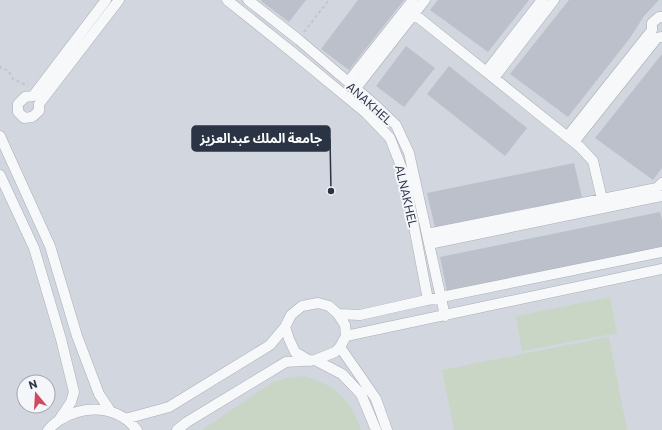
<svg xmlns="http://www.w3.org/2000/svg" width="662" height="430" font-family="Commissioner,'Noto Sans Arabic',sans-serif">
<rect width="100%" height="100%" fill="#e4e7ec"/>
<!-- built -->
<path fill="#d2d6de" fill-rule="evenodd" d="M0 0H662V430H0ZM24 382H48V406H24Z"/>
<!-- green -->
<path fill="#c9d6c5" d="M610 297 617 333 522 351 516 316Z
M609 337 627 430H454L442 370Z
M304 376C335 385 351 399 361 430H202L273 382 288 378Z"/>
<!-- building -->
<path fill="#bbc0ca" d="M262 0H306L289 22 261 1Z
M358 0H404L349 70 321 49Z
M438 0H529L488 52 430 10Z
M569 0H659L644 16 630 38 568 117 510 74Z
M406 46 435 68 404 107 376 86Z
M662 54V168L653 180 595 138Z
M449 66 527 128 505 156 427 94Z
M574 163 582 197 533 209V207L435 228 427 193Z
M660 212 662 220V248L447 291 440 257Z"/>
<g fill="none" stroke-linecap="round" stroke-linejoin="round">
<defs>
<path id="street" d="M106 0 33 96 25 97 18 104V112L24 118 32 117 39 111V104L119 0
M227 0 292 52 366 113 390 138 404 174 428 300
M248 0 299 40 374 104 396 125 409 153 445 316
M414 14 580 147 593 161 602 199
M486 72 542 0
M494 78 554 0
M348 82 413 0
M356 88 425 0
M0 136 50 246 77 336 99 394 111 412
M567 137 652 30V23L659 17H662
M574 142 657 38 662 37
M0 175 34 248 61 339 74 392 71 402 59 420
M427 234 657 188 662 183
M429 244 662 196
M338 314 345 325 346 336
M285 327 289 339 295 352 310 361
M340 347 376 399 387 430
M315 360 342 374 361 394 376 430
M125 419 169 407 270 345 285 327 291 315 302 306 318 303 329 306 338 314 360 315 422 301 662 252
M48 430C67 409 102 402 126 419 130 422 134 427 137 430
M177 430 187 422 286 362 315 360 335 352 340 347 346 336 662 269"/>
</defs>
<!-- street casing -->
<use href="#street" stroke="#a9aeb7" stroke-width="11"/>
<!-- path -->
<path stroke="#c2c5cb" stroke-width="2" stroke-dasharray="3 3" stroke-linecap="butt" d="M304 32 329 0
M0 66 2 69 8 70 13 79 28 86"/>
<!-- street -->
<use href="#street" stroke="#f7f8fa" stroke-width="10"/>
</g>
<g text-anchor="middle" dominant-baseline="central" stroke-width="4" stroke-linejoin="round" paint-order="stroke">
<!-- street labels -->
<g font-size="12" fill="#2b3445" stroke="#f4f6f9">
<text transform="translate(370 103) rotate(42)">ANAKHEL</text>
<text transform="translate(407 196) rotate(77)">ALNAKHEL</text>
</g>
</g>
<!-- callouts -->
<path fill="none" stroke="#2b3445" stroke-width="1.5" d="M331 191L330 139"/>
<circle fill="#2b3445" stroke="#f4f6f9" stroke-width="1.5" cx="331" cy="191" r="4"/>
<rect fill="#2b3445" stroke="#2b3445" stroke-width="1.5" x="192" y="126" width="138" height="25" rx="4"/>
<g font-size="13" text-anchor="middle" font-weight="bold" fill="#fff">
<text x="261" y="143">جامعة الملك عبدالعزيز</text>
</g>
<!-- north arrow -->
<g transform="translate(36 394) rotate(342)"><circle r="19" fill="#f4f6f9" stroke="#a4a8b1"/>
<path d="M0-3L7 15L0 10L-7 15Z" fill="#d1495b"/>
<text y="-6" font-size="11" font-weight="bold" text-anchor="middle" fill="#2b3445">N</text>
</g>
</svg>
